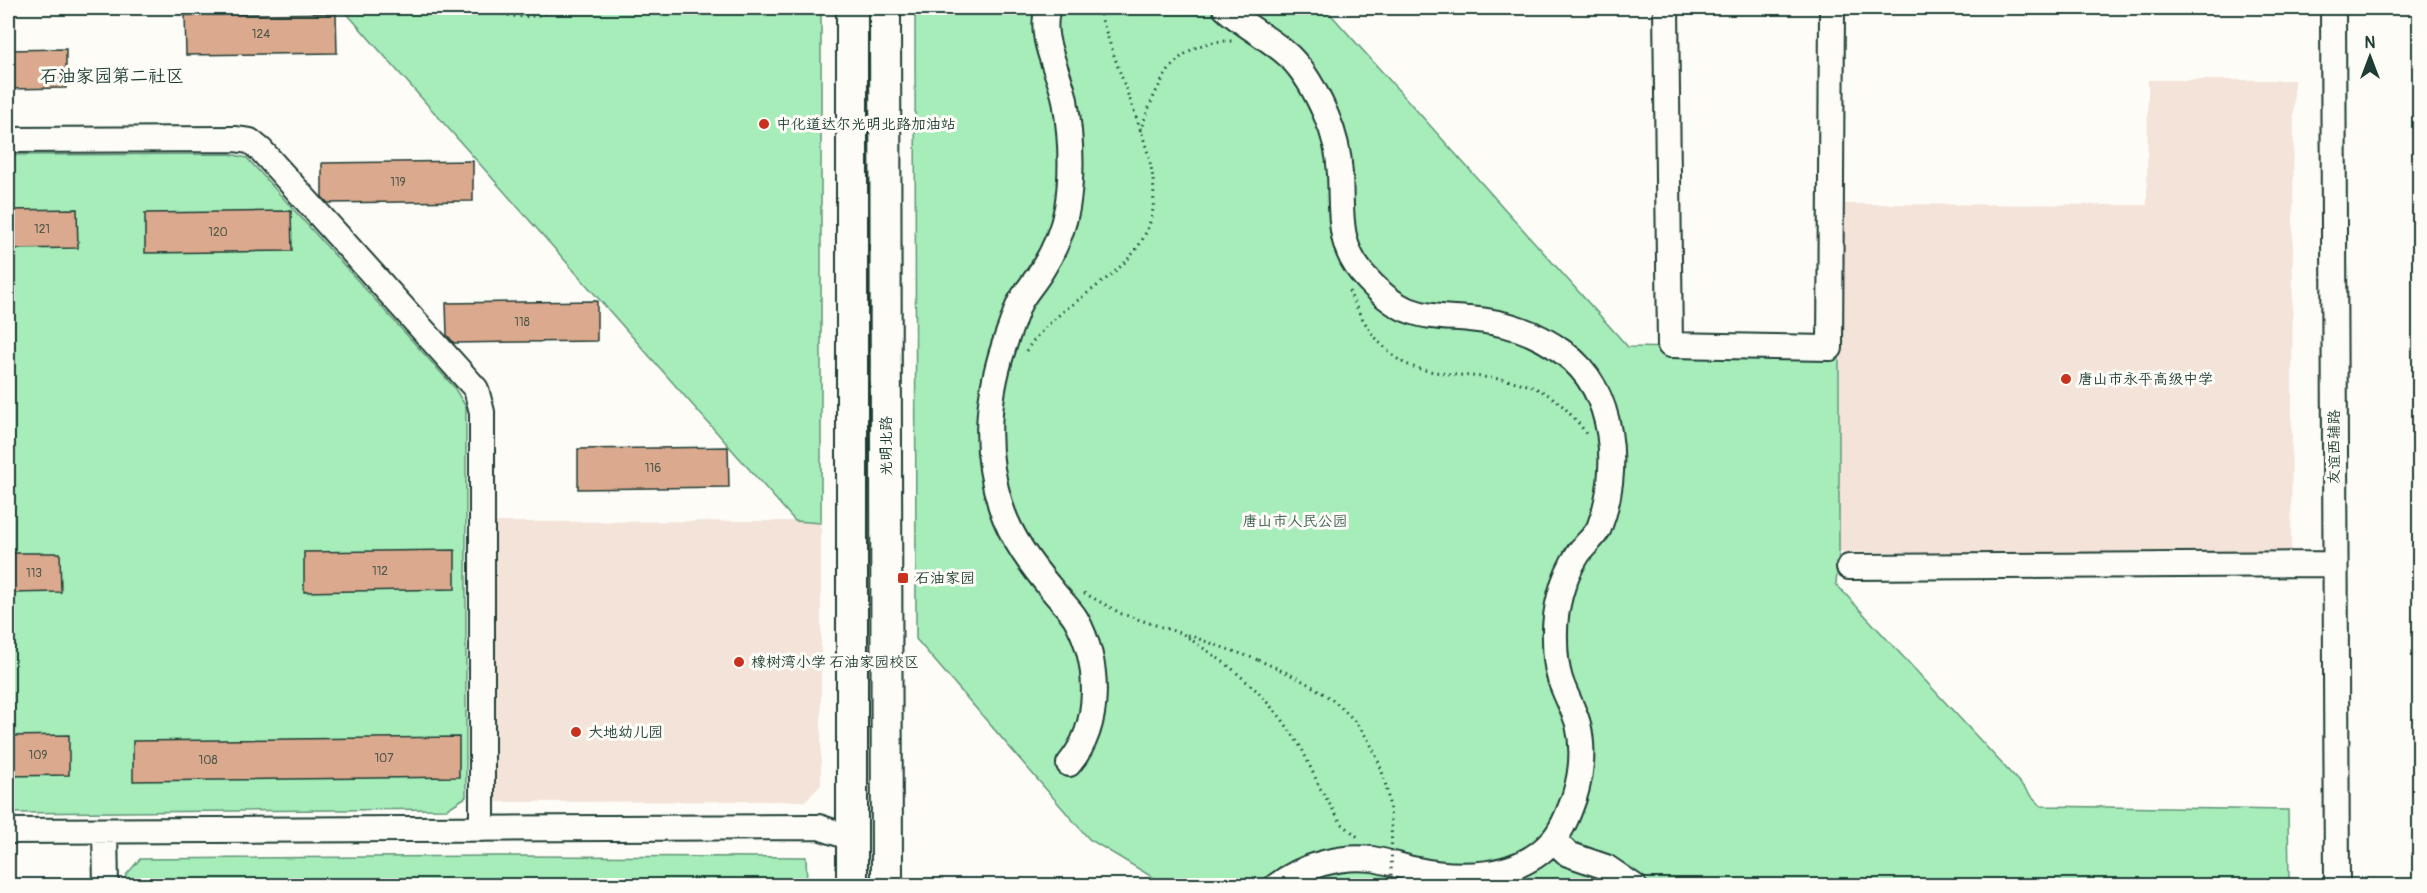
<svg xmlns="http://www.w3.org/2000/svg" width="2427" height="893" font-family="Pangolin,'LXGW WenKai TC',sans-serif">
<rect width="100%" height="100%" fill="#fdfcf7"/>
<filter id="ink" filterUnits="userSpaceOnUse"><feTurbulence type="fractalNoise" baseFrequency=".0167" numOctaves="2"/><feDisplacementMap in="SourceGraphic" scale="12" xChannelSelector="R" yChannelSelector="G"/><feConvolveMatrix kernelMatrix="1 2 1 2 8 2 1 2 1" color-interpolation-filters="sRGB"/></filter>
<g filter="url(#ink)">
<!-- built -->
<path fill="#f3e3d8" d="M2148 80H2294L2291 554 1839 552 1841 204 2147 205Z
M795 521 821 523V785L805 801 493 802 494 522Z"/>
<!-- green -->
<path fill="#a6edba" stroke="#629577" stroke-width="1.5" d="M342 8H821V523L795 521Z
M915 8H1325L1628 347 1839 351V552L1836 584 2041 806 2288 810 2289 885 1167 886 1089 839 916 639Z
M230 154 247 158 454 387 466 407V797L447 809 8 813V155Z
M494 856 806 857 807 885H123L126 875 140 859Z"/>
<!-- building -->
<path fill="#dba98e" stroke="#1f3d34" stroke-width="1.5" d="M336 13 337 53 186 55 185 15Z
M66 49V88L8 89V50Z
M473 161V201L328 203 322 197V163Z
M77 209 78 248 8 249V210Z
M291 211 292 251 145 253V213Z
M597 301V341L454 343 447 335 446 303Z
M728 447 729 487 578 489V449Z
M455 550V589L304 592V552Z
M8 553H60L61 592 8 593Z
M69 735V775L8 776V736Z
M459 737V777L133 781V741Z"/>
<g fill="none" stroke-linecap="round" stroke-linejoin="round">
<defs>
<path id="minor" d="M1048 8C1038 38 1059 70 1065 100 1071 136 1073 171 1067 208 1063 230 1054 251 1042 270 1035 282 1025 292 1019 304 1015 314 1012 324 1008 334 987 392 982 447 1001 507 1011 538 1032 566 1053 591 1060 600 1070 609 1076 619 1100 663 1102 725 1069 764
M1225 8C1244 26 1270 38 1290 57 1306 73 1317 94 1326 115 1334 133 1339 154 1340 174 1342 209 1337 243 1361 272 1373 286 1391 304 1408 310 1428 318 1449 317 1469 319 1505 322 1535 331 1564 353 1616 391 1621 471 1599 528 1594 538 1584 545 1578 554 1562 578 1554 611 1555 639 1555 652 1556 666 1560 679 1565 695 1574 709 1578 724 1584 749 1582 773 1574 798 1569 812 1563 829 1553 840 1519 880 1458 879 1412 869 1399 866 1386 861 1372 859 1340 855 1302 866 1276 886
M1666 8 1670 345 1830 348 1832 8
M2333 8 2337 886
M8 140 235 139 250 141 261 150 476 389 482 412V829
M1849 567 2334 564
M8 831 819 827 851 838
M105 831 106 886
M1553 840 1568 854 1606 867 1634 886"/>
<path id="major" d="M885 8 887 886
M852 886V8"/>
</defs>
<!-- minor casing -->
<use href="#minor" stroke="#1f3d34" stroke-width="28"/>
<!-- major casing -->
<use href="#major" stroke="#1f3d34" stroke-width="34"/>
<!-- path -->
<path stroke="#1f3d34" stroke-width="3" stroke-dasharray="1.5 4.5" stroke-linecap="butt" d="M485 8C513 21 537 18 564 8
M921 8H922
M1140 131C1158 83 1174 39 1233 41
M1349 291C1360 318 1378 348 1404 363 1418 370 1434 372 1449 374 1495 379 1539 376 1571 415 1577 422 1584 428 1587 437
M1026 351C1051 312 1095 293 1127 260 1140 247 1151 227 1153 208 1158 167 1139 127 1126 89 1116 62 1107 35 1098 8
M1084 593 1122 614 1183 634 1229 666 1256 690 1282 719 1302 749 1320 788 1341 823 1358 837
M1188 635 1258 660"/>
<!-- minor -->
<use href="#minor" stroke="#fdfcf7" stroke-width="24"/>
<!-- major -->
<use href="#major" stroke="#fdfcf7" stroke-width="30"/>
<!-- path-bridge -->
<path stroke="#1f3d34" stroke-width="3" stroke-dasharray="1.5 4.5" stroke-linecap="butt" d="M1258 660C1330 690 1377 721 1389 803 1393 830 1391 859 1391 886"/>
</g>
</g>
<!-- markers -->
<g fill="#c8321e" stroke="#fdfcf7" stroke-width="2">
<circle cx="764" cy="124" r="6"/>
<circle cx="2066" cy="379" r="6"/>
<rect x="897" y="572" width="12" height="12" rx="3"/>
<circle cx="739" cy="662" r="6"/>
<circle cx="576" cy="732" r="6"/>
</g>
<g text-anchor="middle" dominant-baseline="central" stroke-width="6" stroke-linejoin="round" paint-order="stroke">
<!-- number labels -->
<g font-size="12" fill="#4e584a">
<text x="261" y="34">124</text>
<text x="398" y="182">119</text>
<text x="42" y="229">121</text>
<text x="218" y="232">120</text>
<text x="522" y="322">118</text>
<text x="653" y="468">116</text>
<text x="380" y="571">112</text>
<text x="34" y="573">113</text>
<text x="38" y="755">109</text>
<text x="384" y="758">107</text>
<text x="208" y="760">108</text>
</g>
<!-- poi labels -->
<g font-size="15" fill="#1f3d34" stroke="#fdfcf7" text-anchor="start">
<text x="776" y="124">中化道达尔光明北路加油站</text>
<text x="2078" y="379">唐山市永平高级中学</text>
<text x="915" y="578">石油家园</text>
<text x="751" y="662">橡树湾小学 石油家园校区</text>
<text x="588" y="732">大地幼儿园</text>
</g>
<!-- street labels -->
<g font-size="15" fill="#1f3d34" stroke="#fdfcf7">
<text transform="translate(886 446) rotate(-90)">光明北路</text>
<text transform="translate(2334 447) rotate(-90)">友谊西辅路</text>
</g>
<!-- park labels -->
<g font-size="15" fill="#3a604f" stroke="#fdfcf7">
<text x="1295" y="521">唐山市人民公园</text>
</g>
<!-- quarter labels -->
<g font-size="18" fill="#1f3d34" stroke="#fdfcf7">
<text x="112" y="76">石油家园第二社区</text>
</g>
</g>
<!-- margin -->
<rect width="2427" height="893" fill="none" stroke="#fdfcf7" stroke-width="30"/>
<rect x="15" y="15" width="2397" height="863" fill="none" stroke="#1f3d34" stroke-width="2" filter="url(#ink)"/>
<!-- north arrow -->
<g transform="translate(2370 57)" stroke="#fdfcf7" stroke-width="4.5" paint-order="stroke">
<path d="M0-4.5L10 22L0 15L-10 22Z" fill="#1f3d34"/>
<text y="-9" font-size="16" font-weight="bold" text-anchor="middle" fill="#1f3d34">N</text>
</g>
</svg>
